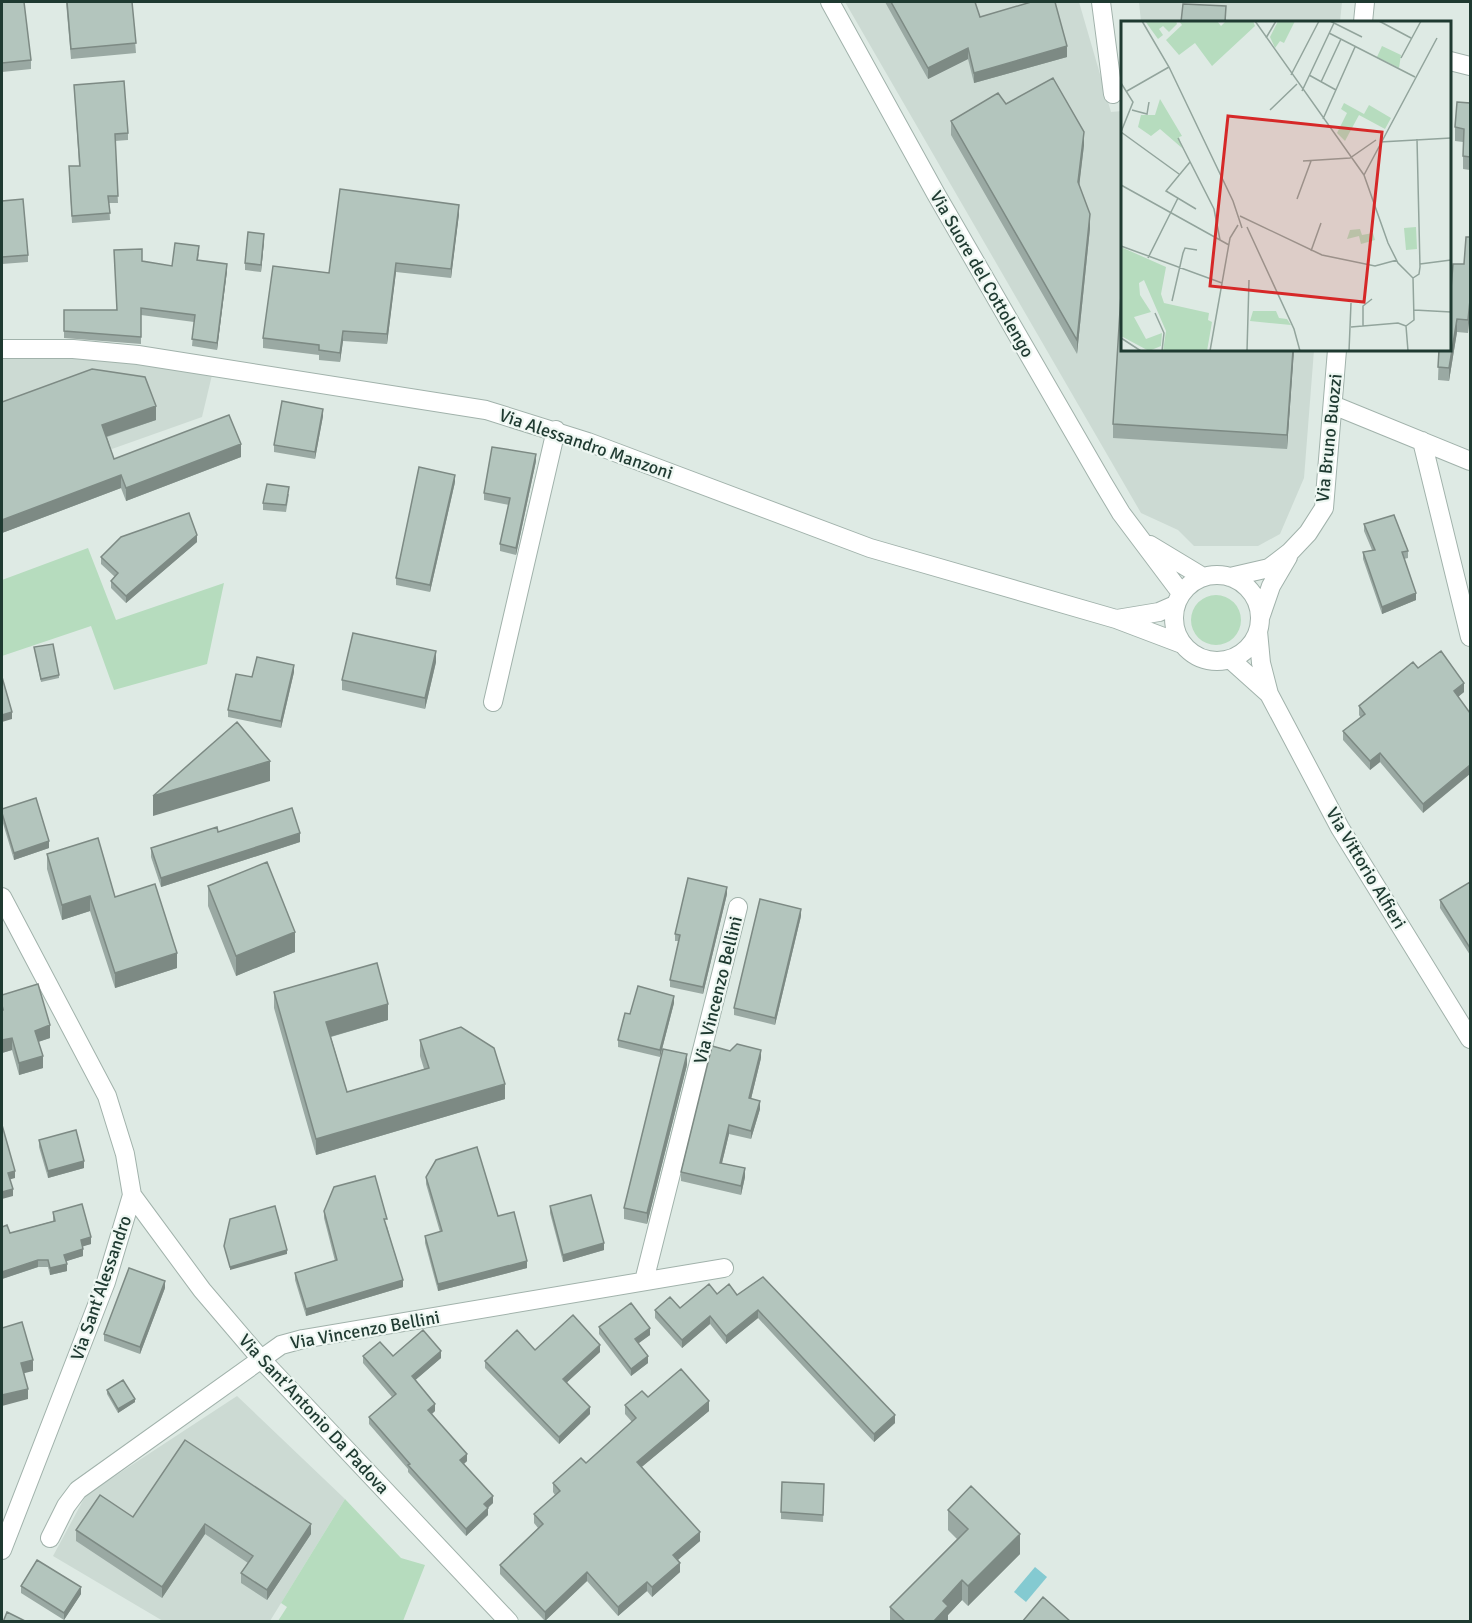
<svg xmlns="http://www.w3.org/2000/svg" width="1472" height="1623" font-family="Signika,sans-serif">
<rect width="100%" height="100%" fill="#deeae4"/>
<!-- built -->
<path fill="#ccdad3" d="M845 2H1079L1111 112 1122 111V350H1314L1304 478 1280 534 1258 546H1194L1178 530 1141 513Z
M1139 2H1342L1340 22H1141Z
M2 356 96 357 212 375 202 417 2 488Z
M237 1396 345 1499 270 1621H163L53 1556 86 1495Z"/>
<!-- green -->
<path fill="#b6dcbe" d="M88 548 116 620 224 583 207 664 114 690 91 626 2 656V580Z
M1191 620a25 25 0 1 1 50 0a25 25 0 1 1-50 0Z
M345 1499 401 1558 425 1565 403 1621H278L287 1607 281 1603Z"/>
<!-- water -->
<path fill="#84cad1" d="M1035 1567 1047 1577 1026 1602 1014 1592Z"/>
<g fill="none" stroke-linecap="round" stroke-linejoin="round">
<defs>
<path id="minor" d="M830 2 936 194 1103 483 1121 513 1181 593
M1101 2 1113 94
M1363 22 1365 2
M1450 61 1470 66
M2 349H73L138 355 486 410 588 442 870 548 1116 619 1182 644
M1333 405 1470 461
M1422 441 1470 637
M1150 545 1203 577
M1174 618a43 43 0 1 1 86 0a43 43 0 1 1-86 0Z
M1230 577 1269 568 1290 552 1308 533 1324 508 1337 350
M1260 618 1271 586 1288 557
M1117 619 1159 612 1175 605
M1258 631 1261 663 1269 694 1340 828 1470 1039
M1230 659 1269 694
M493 702 556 430
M2 897 107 1096 125 1154 132 1195 106 1282 2 1550
M132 1195 202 1290 260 1358 509 1622
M644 1281 738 907
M50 1538 66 1506 78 1490 281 1345 303 1339 724 1268"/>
</defs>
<!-- minor casing -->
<use href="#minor" stroke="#a1b2ab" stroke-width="20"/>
<!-- minor -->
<use href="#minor" stroke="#fff" stroke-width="18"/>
</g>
<!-- wall -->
<path fill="#9aa9a3" d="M2 2 31 60V69L2 72Z
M66 2H132L136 53 71 59Z
M885 2H975L980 17 1067 57 974 83 968 59 928 79Z
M74 85 128 133V140L115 141 118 203H109L110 220 72 223 69 173 79 166Z
M1470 103V170L1463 169V142L1455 141V127Z
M1006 104 1084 145 1079 185 1090 228 1077 354 951 135V121Z
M2 201 28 255V262L2 264Z
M459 214 451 278 396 272 387 344 343 341 340 362 319 360V355L263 348V338L329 273Z
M1470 237 1468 333 1457 332 1449 381 1438 380 1439 350 1451 289 1464 264Z
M264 241 261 272 245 270V263Z
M199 253 198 260 227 271 217 350 192 346 194 322 141 315V344L64 338V310H116L142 261 172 266Z
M1122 350H1294L1287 449 1113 438V424Z
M2 402 156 420 107 437 114 459 241 457 126 501 121 488 2 533Z
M323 416 315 459 274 452V445Z
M536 461 516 555 500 551V544L509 505 484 500V493Z
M455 482 430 592 396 585V578Z
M289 494 286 512 263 510V503Z
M1364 524 1408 551V558L1404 559 1416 600 1382 614 1363 559V552L1372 550 1364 531Z
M197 542 126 603 111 588V581L115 577 101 564V557Z
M34 647 59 675V678L41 682Z
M436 662 425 709 342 690V680Z
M1418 668 1464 692 1458 697 1423 813 1380 762 1370 770 1343 740V731L1361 718 1359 715V706Z
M294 672 281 728 228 717V710L252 677Z
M2 809 49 848 14 860 2 820Z
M300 842 161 887 151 857V848Z
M47 854 177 968 115 988 90 911 62 920 47 869Z
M1470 883V955L1440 908V900Z
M208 886 295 952 236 976 208 906Z
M727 894 703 994 670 987V980L679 941H675V934Z
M801 916 775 1025 734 1015V1008Z
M274 992 388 1020 331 1037 347 1092 424 1069 420 1056V1040L505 1099 316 1155 274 1008Z
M2 995 50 1038 38 1042 43 1068 19 1075 12 1050 2 1053Z
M674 1003 660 1057 618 1047V1040L630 1014Z
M761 1058 751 1099 760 1109 751 1139 729 1134 722 1163 745 1177 741 1195 681 1181V1172Z
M687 1065 647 1224 624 1219V1208Z
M39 1140 84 1168 48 1178 39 1147Z
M426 1177 498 1216 527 1268 438 1291 425 1243V1236L440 1232 426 1184Z
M550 1206 604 1250 563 1262 550 1213Z
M324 1211 387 1226 403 1287 306 1316 295 1280V1273L335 1261 324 1218Z
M53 1212 91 1244 82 1246 83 1256 66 1261 67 1271 50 1275 48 1267H38L2 1279V1227L10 1233 53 1221Z
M763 1277 895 1423 874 1442 758 1318 726 1344 710 1324 682 1348 655 1318V1310L680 1308 717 1294 737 1295Z
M165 1288 140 1354 104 1341V1334Z
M599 1327 650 1335 638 1343 648 1363 631 1376 599 1334Z
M535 1350 600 1352 567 1382 590 1414 559 1444 485 1368V1361Z
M363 1356H393L441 1358 415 1380 435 1411 432 1414 467 1461 464 1464 493 1503 488 1508V1515L466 1536 408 1472V1469L369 1424V1417L392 1397 363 1363Z
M107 1390 135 1402 118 1413 107 1394Z
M648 1397 709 1411 641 1467 700 1541 678 1560 680 1572 652 1597 647 1591 618 1616 587 1581 545 1621 500 1574V1565L538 1528 534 1523V1514L555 1495 553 1492V1483L586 1463 632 1422 625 1414V1405Z
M824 1491 823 1522 781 1519V1512Z
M948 1510 1020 1554 968 1606 962 1600 948 1615V1622H890V1607L957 1539 948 1530Z
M133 1517 311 1534 267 1600 241 1583V1573L248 1563 205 1534 162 1598 76 1541V1530Z
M21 1586 81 1594 64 1620 21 1593Z"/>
<!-- shaded-wall -->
<path fill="#7d8a84" d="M1067 46V57L974 83V73Z
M968 48V59L928 79V68Z
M1084 132V145L1078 196V182Z
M459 205V214L451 278V269Z
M1090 214V228L1077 354V340Z
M264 234V241L261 272V265Z
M396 263V272L387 344V334Z
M227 264V271L217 350V343Z
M1470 300V313L1468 333V320Z
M1457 319V332L1449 381V368Z
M343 331V341L340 362V353Z
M1293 350H1294L1287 449V435Z
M156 406V420L102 438V425Z
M323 409V416L315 459V452Z
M241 444V457L126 501V488Z
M536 454V461L516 555V548Z
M121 475V488L2 533V520Z
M455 475V482L430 592V585Z
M197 535V542L126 603V596Z
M1416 593V600L1382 614V607Z
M436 651V662L425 709V698Z
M294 665V672L281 728V721Z
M1464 683V692L1454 700V691Z
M12 712V719L2 722V715Z
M1380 753V762L1370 770V761Z
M270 761V781L153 816V796Z
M1470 765V774L1423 813V804Z
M300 833V842L161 887V878Z
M49 841V848L14 860V853Z
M727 887V894L703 994V987Z
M90 896V911L62 920V905Z
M801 909V916L775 1025V1018Z
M295 932V952L236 976V956Z
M177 953V968L115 988V973Z
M674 996V1003L660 1057V1050Z
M388 1004V1020L326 1038V1022Z
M50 1025V1038L35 1043V1031Z
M12 1038V1050L2 1053V1040Z
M761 1050V1058L749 1107V1098Z
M687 1054V1065L647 1224V1213Z
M43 1056V1068L19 1075V1063Z
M505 1084V1099L316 1155V1139Z
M760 1101V1109L751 1139V1131Z
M729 1125V1134L720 1171V1163Z
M84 1161V1168L48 1178V1171Z
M745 1168V1177L741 1195V1186Z
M15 1171V1178L8 1180V1173Z
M13 1189V1196L2 1199V1192Z
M91 1237V1244L81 1247V1240Z
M604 1243V1250L563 1262V1255Z
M83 1249V1256L64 1262V1255Z
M287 1250V1254L230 1270V1267Z
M38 1260V1267L2 1279V1272Z
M527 1261V1268L438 1291V1284Z
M67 1264V1271L50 1275V1268Z
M403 1280V1287L306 1316V1309Z
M165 1281V1288L140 1354V1347Z
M758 1310V1318L726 1344V1336Z
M710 1316V1324L682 1348V1340Z
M650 1328V1335L635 1346V1339Z
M600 1345V1352L563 1386V1379Z
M441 1351V1358L412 1383V1376Z
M648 1356V1363L631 1376V1369Z
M33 1360V1371L21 1374V1363Z
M28 1389V1399L2 1406V1395Z
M135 1399V1402L118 1413V1409Z
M709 1401V1411L637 1471V1462Z
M435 1404V1411L428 1417V1410Z
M590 1407V1414L559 1444V1437Z
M895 1415V1423L874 1442V1434Z
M467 1454V1461L460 1467V1460Z
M493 1496V1503L484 1511V1504Z
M488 1508V1515L466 1536V1529Z
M205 1524V1534L162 1598V1587Z
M311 1524V1534L267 1600V1590Z
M700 1532V1541L673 1564V1555Z
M1020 1534V1554L968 1606V1586Z
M680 1563V1572L652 1597V1587Z
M587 1572V1581L545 1621V1612Z
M962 1580V1600L948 1615V1622H933L943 1601Z
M647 1582V1591L618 1616V1607Z
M81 1587V1594L64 1620V1613Z"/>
<!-- building -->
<path fill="#b3c5bd" stroke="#7d8a84" stroke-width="1.5" d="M2 2H24L31 60 2 63Z
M67 2H132L136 43 71 49Z
M891 2H975L980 17 1031 2H1055L1067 46 974 73 968 48 928 68Z
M1183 4 1226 6 1225 22H1233H1181Z
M1053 78 1084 132 1078 182 1090 214 1077 340 951 121 998 93 1006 104Z
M124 81 128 133 115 134 118 196H108L110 213 72 216 69 166H80L74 85Z
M1457 102 1470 103V157L1463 156 1464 129 1455 127Z
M340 189 459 205 451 269 396 263 387 334 343 331 340 353 319 350V345L263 338 273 266 329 273Z
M23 199 28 255 2 257V201Z
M248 232 264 234 261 265 245 263Z
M1466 237H1470V300L1468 320 1457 319 1449 368 1438 367 1439 350H1449V289H1451L1453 264H1464Z
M175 243 199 246 197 260 227 264 217 343 192 339 195 315 141 308V337L64 331V310H117L114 250 142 249V261L172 266Z
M1122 278V350H1293L1287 435 1113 424Z
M92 369 145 377 156 406 102 425 114 459 229 415 241 444 126 488 121 475 2 520V402Z
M282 401 323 409 315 452 274 445Z
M492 447 536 454 516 548 500 544 510 498 484 493Z
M419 467 455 475 430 585 396 578Z
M267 484 289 487 286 505 263 503Z
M189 513 197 535 126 596 111 581 118 573 101 557 121 537Z
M1394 515 1408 551 1402 552 1416 593 1382 607 1363 552 1375 550 1364 524Z
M353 633 436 651 425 698 342 680Z
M53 644 59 675 41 679 34 647Z
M1441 651 1464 683 1454 691 1470 713V765L1423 804 1380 753 1370 761 1343 731 1365 714 1359 706 1413 662 1418 668Z
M257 657 294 665 281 721 228 710 236 674 252 677Z
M2 677 12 712 2 715Z
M237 722 270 761 153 796Z
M36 798 49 841 14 853 2 813V809Z
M292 808 300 833 161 878 151 848 217 827 218 832Z
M98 838 115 897 155 884 177 953 115 973 90 896 62 905 47 854Z
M267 862 295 932 236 956 208 886Z
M688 878 727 887 703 987 670 980 680 935 675 934Z
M1470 882V948L1440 900Z
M760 899 801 909 775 1018 734 1008Z
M377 963 388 1004 326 1022 347 1092 429 1068 420 1040 461 1027 494 1048 505 1084 316 1139 274 992Z
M38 984 50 1025 35 1031 43 1056 19 1063 12 1038 2 1040V1011L3 1010 2 1005V995Z
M638 986 674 996 660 1050 618 1040 625 1013 630 1014Z
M737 1044 761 1050 749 1098 760 1101 751 1131 729 1125 720 1163 745 1168 741 1186 681 1172 712 1046 730 1051Z
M663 1049 687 1054 647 1213 624 1208Z
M2 1125 15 1171 8 1173 13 1189 2 1192Z
M76 1130 84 1161 48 1171 39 1140Z
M477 1147 498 1216 514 1212 527 1261 438 1284 425 1236 442 1231 426 1177 436 1160Z
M375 1176 387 1219H384L403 1280 306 1309 295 1273 337 1260 324 1211 334 1187Z
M591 1195 604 1243 563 1255 550 1206Z
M82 1204 91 1237 81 1240 83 1249 64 1255 67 1264 50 1268 48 1260H38L2 1272V1227L7 1225 10 1233 55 1221 53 1212Z
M275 1206 287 1250 230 1267 224 1246 230 1219Z
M129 1268 165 1281 140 1347 104 1334Z
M763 1277 895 1415 874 1434 758 1310 726 1336 710 1316 682 1340 655 1310 670 1297 680 1308 709 1284 717 1294 729 1284 737 1295Z
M631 1303 650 1328 635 1339 648 1356 631 1369 599 1327Z
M573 1315 600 1345 563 1379 590 1407 559 1437 485 1361 517 1330 535 1350Z
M22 1322 33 1360 21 1363 28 1389 2 1395V1328Z
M423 1330 441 1351 412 1376 435 1404 428 1410 467 1454 460 1460 493 1496 484 1504 488 1508 466 1529 408 1465 410 1464 369 1417 396 1394 363 1356 380 1342 393 1356Z
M681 1369 709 1401 637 1462 700 1532 673 1555 680 1563 652 1587 647 1582 618 1607 587 1572 545 1612 500 1565 543 1524 534 1514 560 1491 553 1483 581 1458 586 1463 636 1418 625 1405 642 1391 648 1397Z
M123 1380 135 1399 118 1409 107 1390Z
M185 1440 311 1524 267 1590 241 1573 253 1556 205 1524 162 1587 76 1530 100 1495 133 1517Z
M782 1482 824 1484 823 1515 781 1512Z
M971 1486 1020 1534 968 1586 962 1580 943 1601 948 1606 933 1622H906L890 1607 968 1529 948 1510Z
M37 1560 81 1587 64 1613 21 1586Z
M1043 1597 1071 1622H1022Z
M7 1612 27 1622H3Z"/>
<g text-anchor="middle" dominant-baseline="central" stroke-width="4.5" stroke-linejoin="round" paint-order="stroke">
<!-- street labels -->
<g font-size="18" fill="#1f3a31" stroke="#eef7f2">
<text transform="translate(982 274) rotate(60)">Via Suore del Cottolengo</text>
<text transform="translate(1329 438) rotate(-84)">Via Bruno Buozzi</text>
<text transform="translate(586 444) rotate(19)">Via Alessandro Manzoni</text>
<text transform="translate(1366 868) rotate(59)">Via Vittorio Alfieri</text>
<text transform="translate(718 990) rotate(-76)">Via Vincenzo Bellini</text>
<text transform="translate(101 1288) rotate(-71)">Via Sant'Alessandro</text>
<text transform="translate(365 1330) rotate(-10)">Via Vincenzo Bellini</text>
<text transform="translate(314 1414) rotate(47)">Via Sant'Antonio Da Padova</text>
</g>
</g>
<!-- overview -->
<g transform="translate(1121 21)">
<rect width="330" height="330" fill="#deeae4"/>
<path d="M24 0H55L56 3 48 11 42 5 38 8 42 14 37 18ZM58 0H96L100 5 105 0H132L134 5 91 45 74 22 58 34 45 19 61 4ZM157 0H174L163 22 159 20 154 27 149 16ZM261 25 280 34 278 47 256 36ZM39 78 61 115 58 116 61 127 39 108 30 115 17 106 20 94H34ZM223 82 243 93 248 84 270 97 264 108 238 94 224 120 216 112 226 92 220 88ZM295 206 296 228 285 229 283 207ZM239 208 241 214 252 212 254 219 240 223 238 215 226 218 229 209ZM0 226 45 246 40 273 43 282 88 292 87 299 91 301 86 330H42L45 310 23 259 18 262 19 274 30 291 13 296 25 318 41 312 40 325 28 330 0 315ZM132 290H155L158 297 166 298 170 304 129 300Z" fill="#b6dcbe"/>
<path fill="none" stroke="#92a49c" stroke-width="1.5" d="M21 0 48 46 112 180 121 207M134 0 243 154M209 0 241 16M258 0 290 17M208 12 294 56M145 17 155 0M280 37 300 0M170 54 198 0M188 54 215 69M200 61 220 18M0 62 12 81 0 111M6 70 48 46M181 70 213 2M11 89 26 93 28 81M149 89 176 63M202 98 234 26M0 111 58 153M57 117 93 188 99 219M259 121 330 117M182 140 229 137 255 119M69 141 45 170 75 188M0 164 108 224M176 178 190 140M119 195 201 234 254 245 276 239M126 206 173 308 179 330M0 225 101 262M190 230 200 202M27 237 57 177M299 243 330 239M292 257 298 253 299 246 296 118M51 280 62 232 64 227 76 229M293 289 330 291M34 292 43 312 41 330M242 305V285L251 278M285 305 293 299 292 257 277 242 267 222 243 154 316 17M285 305 287 330M230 306 277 302 285 305M0 317 20 330M89 330 109 217 117 204M126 330 128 259M228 330 230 282"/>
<path fill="#d62828" fill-opacity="0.15" stroke="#d62828" stroke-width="3" d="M107 95 261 111 243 281 89 265Z"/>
<rect width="330" height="330" fill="none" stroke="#1f3a31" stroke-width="3"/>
</g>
<!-- border -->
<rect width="1472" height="1623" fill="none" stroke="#1f3a31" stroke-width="6"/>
</svg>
